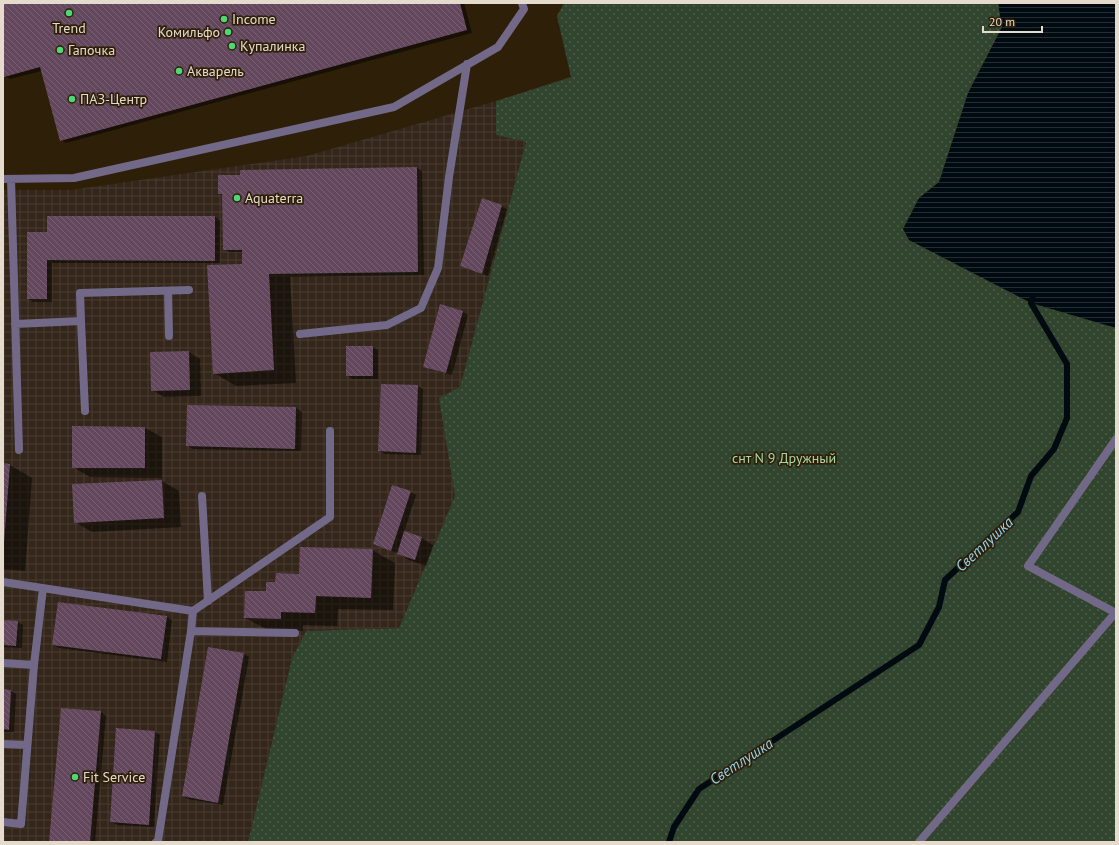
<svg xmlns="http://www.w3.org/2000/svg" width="1119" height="845" font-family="'PT Sans',sans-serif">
<defs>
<pattern id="industrial-grid" width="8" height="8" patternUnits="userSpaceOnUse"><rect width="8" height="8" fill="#34261a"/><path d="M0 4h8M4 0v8" fill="none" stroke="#483b2f"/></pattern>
<pattern id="grass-dots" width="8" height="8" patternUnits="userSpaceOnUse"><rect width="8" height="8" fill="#30442e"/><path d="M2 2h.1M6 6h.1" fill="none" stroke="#4e5e4b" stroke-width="1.8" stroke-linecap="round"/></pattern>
<pattern id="water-rules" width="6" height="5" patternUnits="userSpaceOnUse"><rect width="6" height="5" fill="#000a11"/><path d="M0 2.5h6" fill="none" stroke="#252d32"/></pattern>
<pattern id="building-back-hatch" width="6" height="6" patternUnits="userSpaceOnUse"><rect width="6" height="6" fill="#63475d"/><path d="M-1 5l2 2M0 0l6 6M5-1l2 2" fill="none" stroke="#796173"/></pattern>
</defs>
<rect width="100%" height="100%" fill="#2e1f09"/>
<!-- industrial -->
<path fill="url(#industrial-grid)" d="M496 101V135L526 142 460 388 440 398 455 496 399 628 306 631 292 658 248 842H3V190H71L307 156Z"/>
<!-- grass -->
<path fill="url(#grass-dots)" d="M564 3H1116V842H248L292 658 306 631 399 628 455 496 439 398 460 387 526 142 496 135V101L571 77 557 16Z"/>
<!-- water -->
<path fill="url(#water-rules)" d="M998 3H1116V328L1031 303 909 240 903 229 919 198 939 182 968 93 1002 27Z"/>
<!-- shadow -->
<path fill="#0007" d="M3 3H464L472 33 66 143 61 140 42 71 10 79 4 76 3 71Z
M417 168 422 171 424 275 290 277 296 383 236 386 214 373 243 265V252H229L224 249 223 196 219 194Z
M483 199 507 209 488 276 461 266Z
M215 217 220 220V263H52V302H33L28 299 48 233Z
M463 312 468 315 452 375 430 369 425 366Z
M373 347 378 350V379H352L347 375Z
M189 352 200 359 201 396 164 397 152 390Z
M418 386 423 389 421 455 385 454 379 451Z
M188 406 296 408 302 412 301 451 193 449 187 445Z
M145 428 162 437V478L90 477 73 467Z
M3 464 10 465 32 478 25 571 3 569Z
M162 481 179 491 181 527 92 532 75 522Z
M411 492 416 495 404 532 422 538 433 545 426 566 409 560 397 553 374 544Z
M372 550 395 563 393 610 338 609 337 626 303 625V631L268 630 245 618 276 583Z
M167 617 172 620 167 662 59 648 53 645Z
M3 621 18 622 23 625 22 648 3 647Z
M209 648 244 654 249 657 223 805 188 799 183 796Z
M3 690 11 691 16 694 14 732H3Z
M101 712 106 716 95 842H50Z
M155 732 160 735 154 827 117 825 111 822Z"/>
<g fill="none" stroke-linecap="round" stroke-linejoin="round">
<!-- stream -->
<path stroke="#000a11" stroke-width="6" d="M669 842 674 827 699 789 919 645 939 607 945 580 1018 512 1031 476 1054 449 1067 418V364L1031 303 1033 296"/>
</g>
<!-- building -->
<path fill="url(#building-back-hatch)" d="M3 3H460L467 30 60 141 40 67 4 77Z
M417 167 418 272 269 274 274 370 213 374 207 265 242 264V250H223L222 194H218V175H240V170Z
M482 198 502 205 482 274 460 266Z
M47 216H215V261L47 260V299H27V232H47Z
M440 304 463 311 446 373 423 367Z
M346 346H373V376H346Z
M189 351 190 390 151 391 150 352Z
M381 384 418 385 416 453 378 451Z
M187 405 296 407 295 449 186 446Z
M72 426 145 427V468H72Z
M3 463 10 464 4 543H3Z
M162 480 164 518 74 523 72 484Z
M392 485 411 491 391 551 373 544Z
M404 531 422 537 415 560 397 554Z
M300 547 373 549 371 598 316 596 315 613 281 612V619L244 618 245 591H266V582H275L276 573 299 574Z
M58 602 167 616 161 659 52 645Z
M3 620 18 621 16 646 3 645Z
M208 647 244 653 218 803 182 796Z
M3 689 11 690 9 730 3 729Z
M61 708 101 711 90 842H49Z
M116 728 155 731 149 825 110 822Z"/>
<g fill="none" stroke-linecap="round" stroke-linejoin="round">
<!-- lane -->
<path stroke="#726988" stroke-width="8" d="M3 179 74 178 394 107 498 47 524 9 522 3
M11 179 19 450
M168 291 169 336
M81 321 80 293 189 290
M15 324 81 321 85 411
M300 334 387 325 421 308 438 268 449 177 467 64
M1116 439 1028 566 1116 613
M202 496 208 601
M3 582 193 611 330 517V431
M193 611 191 631 295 633
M3 663 34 665 43 588
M3 744 27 745
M3 822 21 824 34 665
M156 842 158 841 191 631
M919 842 1116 612"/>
</g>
<!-- markers -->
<g fill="#4fd675" stroke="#2e1f09" stroke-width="1.5">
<circle cx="69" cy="13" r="4"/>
<circle cx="224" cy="19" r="4"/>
<circle cx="228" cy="32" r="4"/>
<circle cx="232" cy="46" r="4"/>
<circle cx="60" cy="50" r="4"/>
<circle cx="179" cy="71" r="4"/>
<circle cx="72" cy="99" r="4"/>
<circle cx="237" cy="198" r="4"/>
<circle cx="75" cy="777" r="4"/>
</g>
<g text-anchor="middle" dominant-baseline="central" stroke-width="3.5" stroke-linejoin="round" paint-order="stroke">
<!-- poi labels -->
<g font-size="14" fill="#e5dbcd" stroke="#2e1f09" text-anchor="start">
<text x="232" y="19">Income</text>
<text x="69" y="28" text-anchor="middle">Trend</text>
<text x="220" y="32" text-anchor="end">Комильфо</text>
<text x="240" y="46">Купалинка</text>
<text x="68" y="50">Гапочка</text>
<text x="187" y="71">Акварель</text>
<text x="80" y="99">ПАЗ-Центр</text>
<text x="245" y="198">Aquaterra</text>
<text x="83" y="777">Fit Service</text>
</g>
<!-- park labels -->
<g font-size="14" fill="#aad6a6" stroke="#2e1f09">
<text x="784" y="458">снт N 9 Дружный</text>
</g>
<!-- water labels -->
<g font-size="15" font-style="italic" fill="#90d4f2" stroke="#2e1f09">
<text transform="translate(984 544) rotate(-43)">Светлушка</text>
<text transform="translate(741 761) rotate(-33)">Светлушка</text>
</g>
</g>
<!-- border -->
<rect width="1119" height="845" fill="none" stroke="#e5dbcd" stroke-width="8"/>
<!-- scale -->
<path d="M983 26v6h59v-6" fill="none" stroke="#e5dbcd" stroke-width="2"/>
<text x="989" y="26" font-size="12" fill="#e5dbcd" stroke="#2e1f09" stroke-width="3" paint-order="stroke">20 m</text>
</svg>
